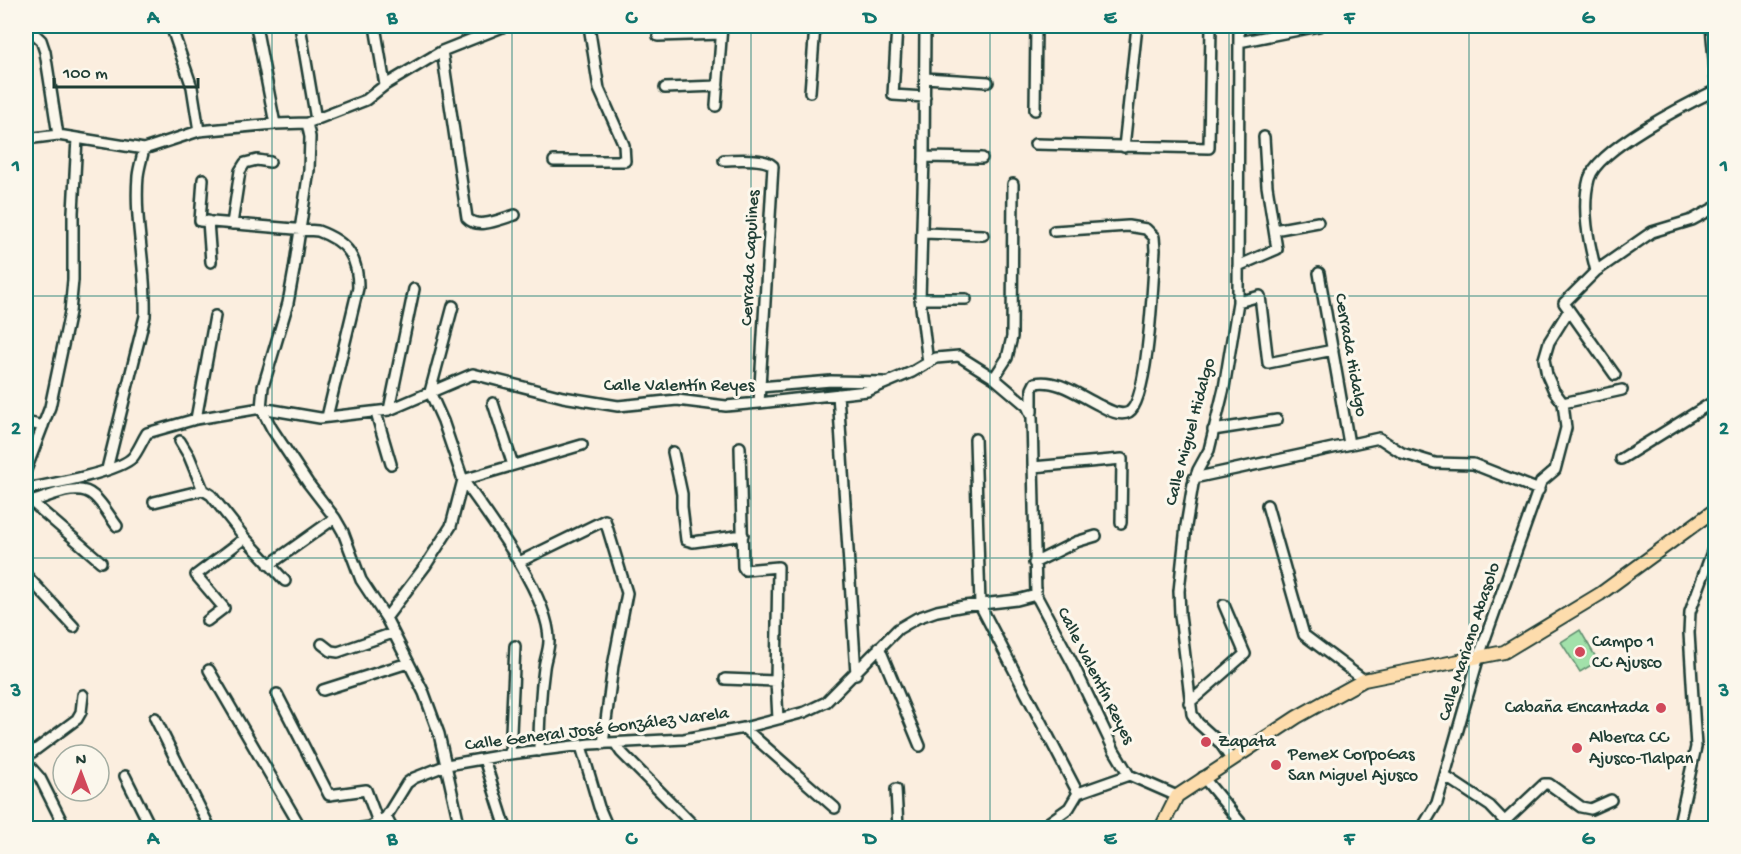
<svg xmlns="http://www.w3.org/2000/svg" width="1741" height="854" font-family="'Gochi Hand',sans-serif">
<rect width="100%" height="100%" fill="#fbeedf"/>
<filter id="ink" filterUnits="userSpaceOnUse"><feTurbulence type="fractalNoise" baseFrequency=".0167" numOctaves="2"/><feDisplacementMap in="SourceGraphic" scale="12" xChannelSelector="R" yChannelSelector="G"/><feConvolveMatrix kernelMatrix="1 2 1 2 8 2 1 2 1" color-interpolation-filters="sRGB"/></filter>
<g filter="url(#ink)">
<!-- green -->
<path fill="#a2e1aa" stroke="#608f6f" stroke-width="1.5" d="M1580 630 1598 661 1580 672 1561 642Z"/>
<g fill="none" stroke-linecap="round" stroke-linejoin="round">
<defs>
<path id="minor" d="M26 26 41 40 45 52 58 135
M171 26 192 87 199 131
M256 26 275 124
M300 26 316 120
M375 26 385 85
M897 26 893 95 925 97
M925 26 924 157 920 299 928 363
M1711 26 1716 81
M658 36 721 34
M1239 42 1319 26
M442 51 467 218C478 230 500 219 515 215
M925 78 988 82
M665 88 718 86
M810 92 815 26
M716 106 722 26
M1035 110 1036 26
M307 123 310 137 309 170 294 270 288 303 263 387 261 408 272 429 308 483 335 518 343 532 361 580 386 618 424 693 439 734 460 828
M26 139 58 135 144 149 199 131 275 124 307 123 366 100 385 85 442 51 505 26
M1035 144 1209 148 1211 26
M1124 147 1137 26
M924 157 982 158
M724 160C736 160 765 157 773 166L759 403
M554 161H625L624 145 599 89 589 26
M203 179 200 221 318 231C348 242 358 257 358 288L327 417
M208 221 211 262
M232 224 240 171 245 163 257 160 270 162
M1274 230 1318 222
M923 233 983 235
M1238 266 1277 249 1267 186 1264 137
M1596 271 1652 232 1692 220 1716 207
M1319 273 1349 444
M920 299H966
M1238 302 1260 296 1268 363 1333 350
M1615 375 1564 303 1596 271C1589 243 1581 209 1589 179 1597 149 1687 104 1716 90
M994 378 1007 358 1012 337 1013 184
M760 387 831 381 883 382
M838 394 856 674
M493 403 513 465
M1563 403 1622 390
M389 410 414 289
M1032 412V389L1035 383C1057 378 1080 396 1099 405 1108 410 1120 417 1129 412 1149 400 1153 276 1155 250L1154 237 1146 229 1128 226 1054 231
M376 413 391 464
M196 419 215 316
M26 422 43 426
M1213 430 1277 420
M975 439 980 605 1078 793
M180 441 189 456 203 490 211 495 245 538 285 581
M740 447 743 567 745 570 778 567 776 681 778 719
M673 452 682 494V507L686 540 693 542 743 535
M1621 459 1716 400
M1033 467 1122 459 1121 523
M107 469 145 316C147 269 134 223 138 176 139 167 142 158 144 149
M26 470 50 407 70 312 73 280V212L77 138
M1194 478 1379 438 1402 453 1435 463 1473 464 1539 490
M26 489C47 485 120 472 133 457 138 451 142 441 147 433L196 419 261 408 320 418 389 410 473 374 563 397 618 406 677 400 726 406 759 403 867 391 912 372 936 358 959 356 994 378 1027 406 1032 417 1036 595 1073 664 1114 750 1129 775 1177 796
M26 497 101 562
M31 502C49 497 78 481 94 496 103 504 110 517 117 526
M154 502 203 490
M1267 505 1304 635 1364 680
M519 562 605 520 627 593 613 666 603 744
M1034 563 1076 542 1096 536
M269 565 335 518
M26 575 74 627
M386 618 426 565 451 526 463 480 443 421 430 392 453 306
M207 621 224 608 196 575 245 538
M322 644 331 651 338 652 393 633
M879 647 920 746
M209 670 301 828
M725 679 776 681
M323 690 408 663
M277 694 329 795 366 790 378 822
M1189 703 1245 654 1224 605
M155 718 210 828
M744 728 835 808
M615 743 621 752 696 828
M581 746 599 807 608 828
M539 751C539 723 540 696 544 668 545 659 549 650 549 641 550 597 489 516 463 480L582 445
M510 754 515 646
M26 757 77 719 81 712 83 695
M484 759 506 828
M1231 759 1220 743 1198 723 1192 714 1180 615 1179 591 1186 526 1193 484 1198 470 1209 450 1224 388 1238 302 1239 26
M26 762 40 778 65 828
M125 776 151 828
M1203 777 1245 828
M1446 777 1490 806 1511 828
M896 789 898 828
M386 817 392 828
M1505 821 1544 784H1549L1581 807 1591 809 1611 800
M362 828 370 827 386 817 407 783 414 778 447 765 510 754 590 744 684 739 744 728 805 712 826 702 898 629 917 618 937 611 964 606 1017 600 1036 595
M1041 828 1069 808 1078 793 1129 775
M1422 828 1437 803 1479 656 1541 482 1555 470 1566 428 1563 403 1554 391 1547 375 1544 359 1549 342 1569 310
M1678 828 1696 747 1689 633 1690 612 1716 541"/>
<path id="major" d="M1161 828 1177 796 1297 717 1364 680 1504 652 1600 594 1716 509"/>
</defs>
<!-- minor casing -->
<use href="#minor" stroke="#1f3d34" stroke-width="14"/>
<!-- major casing -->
<use href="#major" stroke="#1f3d34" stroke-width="16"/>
<!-- minor -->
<use href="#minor" stroke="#fbf7ec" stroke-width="9"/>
<!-- major -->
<use href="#major" stroke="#fddcac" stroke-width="12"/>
</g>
</g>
<!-- grid -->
<path fill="none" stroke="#0f766e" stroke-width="1.5" stroke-opacity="0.55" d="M272 26V828M512 26V828M751 26V828M990 26V828M1229 26V828M1469 26V828M26 296H1716M26 558H1716"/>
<!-- markers -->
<g fill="#d1495b" stroke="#fbf7ec" stroke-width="2">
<circle cx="1580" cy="652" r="6"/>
<circle cx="1661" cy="708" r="6"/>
<circle cx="1206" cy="742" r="6"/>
<circle cx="1577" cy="748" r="6"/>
<circle cx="1276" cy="765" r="6"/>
</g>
<g text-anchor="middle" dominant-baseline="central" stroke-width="6" stroke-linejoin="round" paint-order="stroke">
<!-- street labels -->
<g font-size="18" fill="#1f3d34" stroke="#fbf7ec">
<text transform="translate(751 258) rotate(-87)">Cerrada Capulines</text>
<text transform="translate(1350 355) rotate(80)">Cerrada Hidalgo</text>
<text x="679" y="386">Calle Valentín Reyes</text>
<text transform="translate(1191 432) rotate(-75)">Calle Miguel Hidalgo</text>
<text transform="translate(1470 642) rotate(-72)">Calle Mariano Abasolo</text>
<text transform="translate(1095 676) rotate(63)">Calle Valentín Reyes</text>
<text transform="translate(597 730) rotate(-7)">Calle General José González Varela</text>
</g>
<!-- poi labels -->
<g font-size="18" fill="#1f3d34" stroke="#fbf7ec" text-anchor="start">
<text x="1592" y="642">Campo 1<tspan x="1592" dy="21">CC Ajusco</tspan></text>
<text x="1649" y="708" text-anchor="end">Cabaña Encantada</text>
<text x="1589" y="738">Alberca CC<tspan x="1589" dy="21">Ajusco-Tlalpan</tspan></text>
<text x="1218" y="742">Zapata</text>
<text x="1288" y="755">Pemex CorpoGas<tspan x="1288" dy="21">San Miguel Ajusco</tspan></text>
</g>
</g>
<!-- margin -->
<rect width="1741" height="854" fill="none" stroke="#fbf7ec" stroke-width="66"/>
<!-- north arrow -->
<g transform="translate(81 773)"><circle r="28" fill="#fbf7ec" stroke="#a3ada2" stroke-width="1.5"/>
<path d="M0-4.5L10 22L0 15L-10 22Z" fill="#d1495b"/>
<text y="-9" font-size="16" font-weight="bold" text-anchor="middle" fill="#1f3d34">N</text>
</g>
<!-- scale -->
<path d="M54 78v9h144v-9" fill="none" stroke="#1f3d34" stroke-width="3"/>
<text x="63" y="78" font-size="18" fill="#1f3d34" stroke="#fbf7ec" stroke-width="4.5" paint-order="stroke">100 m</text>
<rect x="33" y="33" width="1675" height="788" fill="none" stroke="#0f766e" stroke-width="2"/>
<g font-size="20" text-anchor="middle" font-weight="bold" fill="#0f766e">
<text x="153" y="23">A</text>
<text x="392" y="23">B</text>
<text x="631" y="23">C</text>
<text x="870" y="23">D</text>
<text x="1110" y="23">E</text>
<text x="1349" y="23">F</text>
<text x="1588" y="23">G</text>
<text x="16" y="171">1</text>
<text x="1724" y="171">1</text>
<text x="16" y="434">2</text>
<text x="1724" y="434">2</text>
<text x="16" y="696">3</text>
<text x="1724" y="696">3</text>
<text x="153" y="844">A</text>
<text x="392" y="844">B</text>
<text x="631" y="844">C</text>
<text x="870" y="844">D</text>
<text x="1110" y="844">E</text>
<text x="1349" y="844">F</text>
<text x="1588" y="844">G</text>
</g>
</svg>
